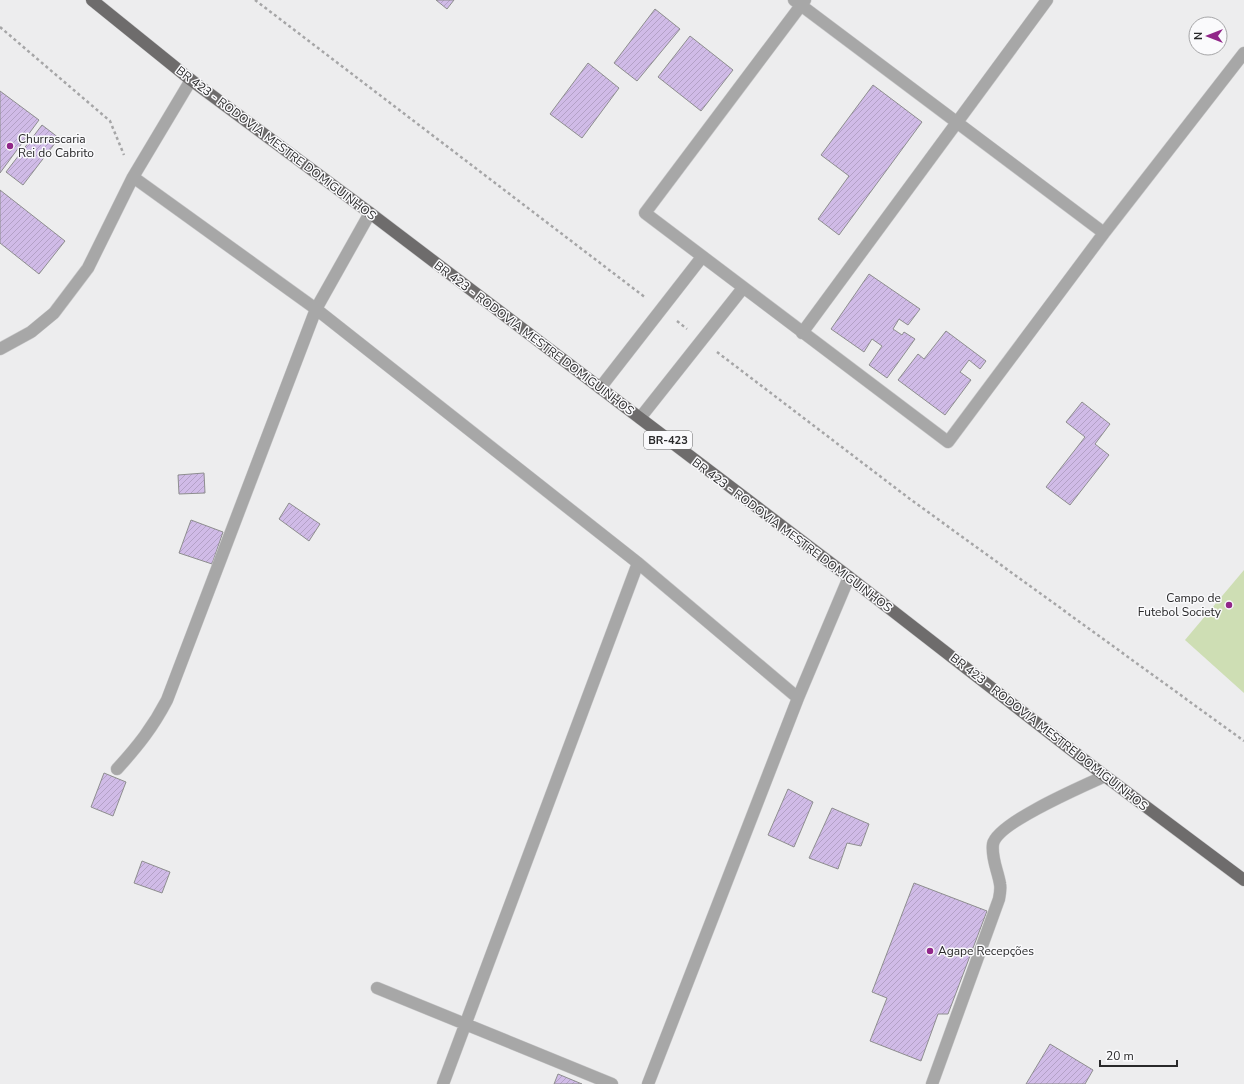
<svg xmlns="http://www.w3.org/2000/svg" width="1244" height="1084" font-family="'Nunito Sans',sans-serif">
<defs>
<pattern id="building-hatch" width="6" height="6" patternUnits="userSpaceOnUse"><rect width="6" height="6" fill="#d0bbe7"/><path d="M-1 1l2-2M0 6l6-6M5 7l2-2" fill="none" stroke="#b3a1c6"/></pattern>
</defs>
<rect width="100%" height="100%" fill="#ededee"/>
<!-- pitch -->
<path fill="#cedeb4" d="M1244 570V693L1185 640Z"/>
<!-- building -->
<path fill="url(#building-hatch)" stroke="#8e8e8f" d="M436 0H454L447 9Z
M655 9 680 29 637 81 614 63Z
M690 36 733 70 701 111 658 77Z
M588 63 619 88 582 138 550 114Z
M873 85 922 122 839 235 818 219 849 176 821 155Z
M0 91 39 120 0 173Z
M42 125 59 138 23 185 6 172Z
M0 190 65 241 39 274 0 243Z
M869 274 920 309 908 325 899 319 893 329 902 335 904 332 915 339 887 378 869 365 882 346 872 339 864 352 831 329Z
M946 331 986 361 980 369 969 360 960 372 971 380 945 415 898 380 918 354 924 359Z
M1082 402 1110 424 1095 444 1109 455 1070 505 1046 487 1085 437 1066 422Z
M204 473 205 493 179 494 178 475Z
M289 503 320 524 309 541 279 519Z
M191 520 223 532 212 564 179 553Z
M104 773 126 782 113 816 91 807Z
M788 789 813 802 794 847 768 835Z
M832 808 869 824 861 846 847 843 838 869 809 858Z
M142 861 170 872 162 893 134 883Z
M914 883 987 911 948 1014H938L921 1061 870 1041 887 998 872 992Z
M1050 1044 1093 1070 1085 1084H1026Z
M558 1074 582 1084H554Z"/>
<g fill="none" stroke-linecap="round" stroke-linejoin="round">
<defs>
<path id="minor" d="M794 0 1104 233
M805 0 645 213 948 442 1104 233 1244 53
M133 177 316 309 638 563 798 698
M802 333 1047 0
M0 349 31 332 54 313 88 268 133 177 191 80
M600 388 702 257
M640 418 743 288
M117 769C138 746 153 727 167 700L316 309 370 213
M377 988 612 1084
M443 1084 638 563
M648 1084 798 698 849 577
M932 1084 999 899C1000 894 1001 889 1000 884 998 871 991 858 993 844 997 823 1083 786 1105 776"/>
<path id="major" d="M92 0 191 80 370 213 849 577 1105 776 1244 880"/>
</defs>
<!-- minor casing -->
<use href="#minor" stroke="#cacacb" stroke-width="13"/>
<!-- major casing -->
<use href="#major" stroke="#cacacb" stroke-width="13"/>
<!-- path -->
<path stroke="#a6a6a7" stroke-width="2.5" stroke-dasharray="3 3" stroke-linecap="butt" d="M255 0 646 298
M0 27 110 121 124 155
M677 321 687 329
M717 352 910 499 1244 741"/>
<!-- minor -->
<use href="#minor" stroke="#a7a7a7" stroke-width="12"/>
<!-- major -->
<use href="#major" stroke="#6e6c6c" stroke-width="12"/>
</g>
<!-- markers -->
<g fill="#912689" stroke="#fafafc" stroke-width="1.5">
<circle cx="10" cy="146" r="4"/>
<circle cx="1229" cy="605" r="4"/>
<circle cx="930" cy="951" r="4"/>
</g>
<g text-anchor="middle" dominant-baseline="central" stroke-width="3" stroke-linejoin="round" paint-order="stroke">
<!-- shield labels -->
<rect fill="#fafafc" stroke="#686869" stroke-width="1" x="644" y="431" width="48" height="18" rx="3"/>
<g font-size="11" font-weight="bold" fill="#29292a">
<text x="668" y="440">BR-423</text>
</g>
<!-- poi labels -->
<g font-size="12" fill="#29292a" stroke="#fafafc" text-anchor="start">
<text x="18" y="139">Churrascaria<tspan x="18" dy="14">Rei do Cabrito</tspan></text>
<text x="1221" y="598" text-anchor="end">Campo de<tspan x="1221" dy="14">Futebol Society</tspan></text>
<text x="938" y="951">Agape Recepções</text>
</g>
<!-- street labels -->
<g font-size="12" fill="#29292a" stroke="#fafafc">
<text transform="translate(276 143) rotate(37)">BR 423 - RODOVIA MESTRE DOMIGUINHOS</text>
<text transform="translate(534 338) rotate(37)">BR 423 - RODOVIA MESTRE DOMIGUINHOS</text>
<text transform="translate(792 535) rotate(37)">BR 423 - RODOVIA MESTRE DOMIGUINHOS</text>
<text transform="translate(1049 732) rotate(38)">BR 423 - RODOVIA MESTRE DOMIGUINHOS</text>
</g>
</g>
<!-- north arrow -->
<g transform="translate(1208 36) rotate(270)"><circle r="19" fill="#fafafc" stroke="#a6a6a8"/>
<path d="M0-3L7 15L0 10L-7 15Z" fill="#912689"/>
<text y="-6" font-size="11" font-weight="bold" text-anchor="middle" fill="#29292a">N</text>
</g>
<!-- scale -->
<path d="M1100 1060v6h77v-6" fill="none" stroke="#29292a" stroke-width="2"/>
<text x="1106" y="1060" font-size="12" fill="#29292a" stroke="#fafafc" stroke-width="3" paint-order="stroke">20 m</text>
</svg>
